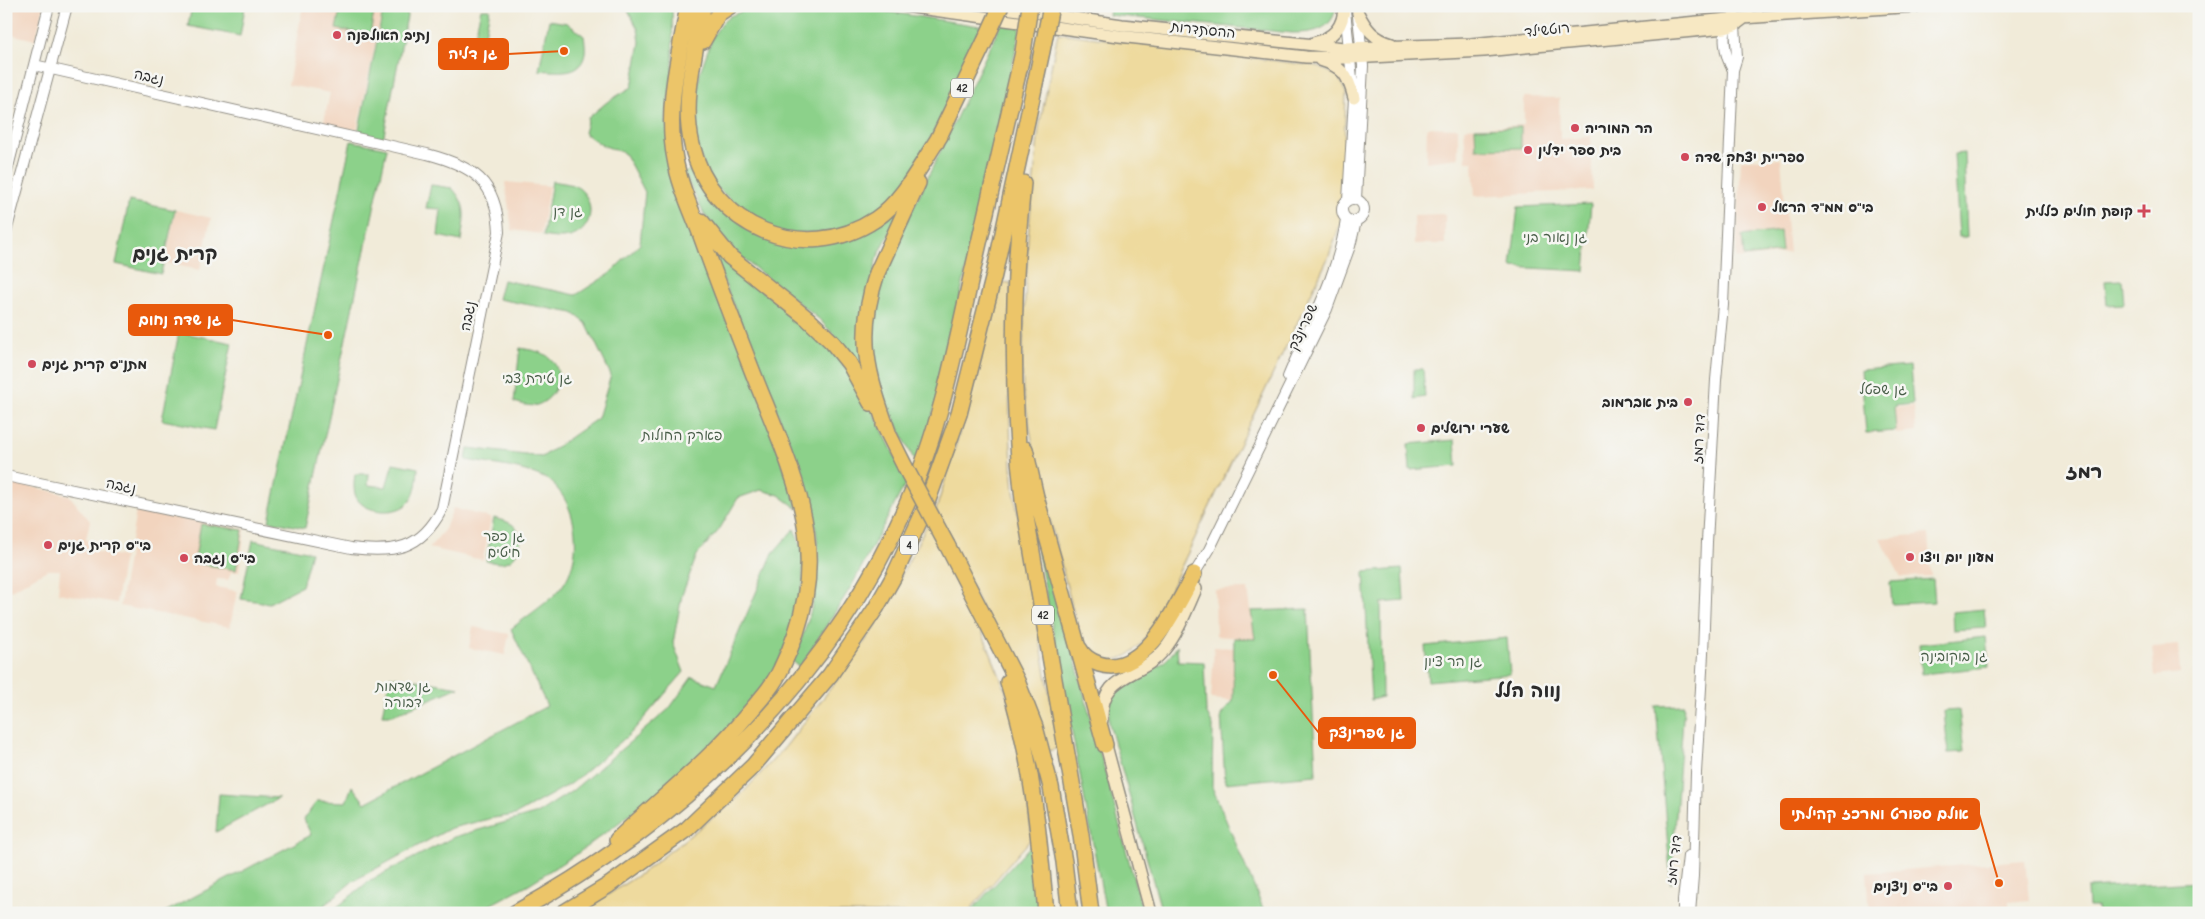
<svg xmlns="http://www.w3.org/2000/svg" width="2205" height="919" font-family="'Comic Neue','Playpen Sans Hebrew',sans-serif">
<rect width="100%" height="100%" fill="#f6f6f2"/>
<filter id="ink" filterUnits="userSpaceOnUse"><feTurbulence type="fractalNoise" baseFrequency=".02" numOctaves="2"/><feDisplacementMap in="SourceGraphic" scale="10" xChannelSelector="R" yChannelSelector="G"/><feConvolveMatrix kernelMatrix="1 2 1 2 8 2 1 2 1" color-interpolation-filters="sRGB"/></filter>
<filter id="wash" filterUnits="userSpaceOnUse"><feTurbulence type="fractalNoise" baseFrequency=".0096" numOctaves="4" result="noise"/><feDisplacementMap in="SourceGraphic" scale="20" xChannelSelector="R" yChannelSelector="G"/><feGaussianBlur stdDeviation="1.12" result="paint"/><feColorMatrix in="noise" values="0 0 0 0 0 0 0 0 0 0 0 0 0 0 0 0 0 1.4 0 .05"/><feComposite in="paint" operator="in"/></filter>
<g filter="url(#wash)">
<rect width="100%" height="100%" fill="#f1ebd9"/>
<!-- built -->
<path fill="#f2d4be" d="M6 6H44L35 40 6 33Z
M303 6 383 7 357 129 352 128 351 132 323 126 330 93 288 85Z
M1524 97 1559 98 1560 139 1591 137 1593 190 1475 196 1473 162H1466L1464 128 1524 125Z
M1427 127 1458 128V158L1426 162Z
M1781 159 1789 253 1736 259 1741 160Z
M505 182 549 186 541 234 512 230Z
M176 210 211 218 200 270 165 263Z
M1445 214V244H1414V215Z
M1914 406 1916 432 1896 434 1894 408Z
M6 481 69 495 90 521 86 539 94 551 124 557 116 603 58 593 60 570H47L6 593Z
M453 508 491 518 483 560 429 548 445 529Z
M136 511 245 529 239 572H231L228 580 217 579 216 587 237 591 230 627 120 606Z
M1928 534 1931 576 1901 577 1880 538Z
M1248 589 1255 639 1216 636 1215 590Z
M473 627 509 634 505 655 469 648Z
M2178 645 2180 673 2155 676 2152 647Z
M1214 647 1235 648 1233 701 1211 699Z
M2025 860 2029 900 2009 902V913H1870L1867 873Z"/>
<!-- green -->
<path fill="#8cd18a" stroke="#5c7e5a" d="M192 6 245 7 240 36 188 26Z
M341 6 374 12 370 35 336 29Z
M384 6H409L383 140 358 134Z
M626 6H672L673 64 666 121 798 509 779 495 761 490 738 498 719 530 697 555 682 595 673 643 684 672 631 733 572 783 515 815 493 818 451 828 353 881 315 913H163L311 835 304 819 317 801 346 802 352 786 365 803 547 706 511 629C524 618 554 599 563 585 581 560 579 517 560 492 557 489 554 483 550 481 526 467 493 465 466 460L468 448 542 457 598 418 611 375 586 323 573 313 498 299 503 280 576 295 609 274 640 244 645 192 632 167 624 153 602 145 584 133 588 118 607 102 632 87 640 42 638 29Z
M756 6H850L986 27 903 193 851 232 770 233 709 181 696 144 695 104 700 72 713 36 722 23 730 16Z
M1110 6H1336C1333 31 1312 33 1292 33L1109 15Z
M481 9H490L480 59 470 57Z
M549 20 567 23 584 36C591 74 568 73 539 70Z
M1001 24 1021 27 936 403 917 466 881 392 873 358 871 307 904 227Z
M1521 127V148L1476 149 1475 128Z
M351 141 387 148 305 528 269 521Z
M1964 153 1967 237H1959L1954 154Z
M692 169 709 195 800 245 904 204 876 260 863 376 835 336 819 319 735 252 704 214 684 173Z
M552 181C561 183 574 183 581 190 594 202 593 225 577 234 567 240 553 238 543 236Z
M431 185 452 188C469 207 464 218 461 241L438 236 441 209 426 208Z
M129 201 175 210 161 274 116 264Z
M1591 204 1585 271 1511 267 1518 207Z
M1780 231 1782 252 1744 257 1742 236Z
M710 247C743 284 787 304 821 338 860 378 883 432 907 481L851 587 800 667 792 661C808 626 819 592 818 552 817 506 791 447 774 404 752 352 731 299 710 247Z
M2122 280 2124 304 2107 305 2105 281Z
M179 332 232 343 214 430 162 420Z
M520 348C530 350 542 351 550 358 566 373 556 399 537 405 529 407 522 404 514 402Z
M1910 366 1913 404 1894 406 1896 431 1866 433 1861 370Z
M1414 369H1423L1425 397 1414 399Z
M1455 440 1457 466 1410 470 1408 444Z
M393 463 418 468C417 479 417 492 410 501 399 516 364 514 356 497 353 489 354 481 355 474H369L368 485 386 487Z
M494 518C500 520 508 521 513 525 525 535 520 558 506 562 499 564 493 562 486 561Z
M201 524 243 530 236 570 194 563Z
M794 529 803 550V583L793 625 780 659 761 691 724 734 652 798 578 853 529 884 475 913H330L369 881 454 837 538 813 572 791 669 709 692 677 716 686 773 553Z
M253 540 311 552 302 586 269 603 241 599Z
M1044 544 1143 913H1106L1037 546Z
M1402 569 1404 601 1381 603 1382 697 1371 700 1364 572Z
M1933 579 1935 602 1892 604 1890 582Z
M1308 609 1316 775 1225 783 1221 715 1233 701 1234 638 1255 639 1251 611Z
M1984 609 1986 628 1953 630 1952 612Z
M1986 637 1989 667 1922 674 1919 644Z
M1507 638 1510 674 1428 681 1425 646Z
M1177 645 1178 661 1204 662 1206 712 1213 726 1212 787 1265 913H1162L1109 723C1109 715 1108 706 1111 699 1120 677 1164 675 1177 645Z
M390 676 459 687 393 715H382Z
M1684 705 1671 884 1656 706Z
M1959 710 1964 752 1948 753 1944 711Z
M219 794 279 798 216 832Z
M1034 842 1040 913H969Z
M2199 882V913H2098L2097 907H2088L2087 888Z"/>
<!-- sand -->
<path fill="#eeda9e" stroke="#8c8264" d="M1058 33 1316 66 1338 76 1346 93 1341 222 1328 258 1155 622C1144 643 1128 665 1101 659 1095 657 1087 649 1082 645L1039 478 1023 390 1022 362 1028 237 1039 128Z
M997 282 1011 283C1008 353 1008 422 1014 492L1059 748 1048 751 936 510 977 375Z
M928 523 971 605 1005 689 1021 746 1032 838 967 913H580L646 870 739 797 786 746 848 666 875 627Z"/>
</g>
<g filter="url(#ink)">
<g fill="none" stroke-linecap="round" stroke-linejoin="round">
<defs>
<path id="tertiary" d="M1345 10 1354 98 1348 200
M6 175 49 6
M1342 210a11 11 0 1 1 22 0a11 11 0 1 1-22 0Z
M1356 199 1363 66 1357 6
M6 232 67 6
M1288 377C1309 326 1339 274 1346 219
M6 476 351 548C394 553 421 550 442 509L499 232C497 181 473 166 427 154L34 65
M1194 574 1209 550 1327 309 1350 246 1356 221
M1683 913V900L1688 856
M1690 913 1693 876 1696 773 1703 654 1707 542 1716 380 1723 305 1733 70 1737 57 1735 25 1728 19C1722 35 1724 55 1733 70"/>
<path id="secondary" d="M905 6 1119 36 1306 57 1351 58 1484 51 1725 28 1735 25 1743 19
M991 6 1122 25 1344 48 1471 44 1728 19 1916 6
M1358 13C1366 29 1374 39 1392 44
M1313 43C1333 38 1344 27 1344 6
M1320 60C1343 67 1348 75 1354 98
M1102 720C1100 672 1141 679 1164 650 1178 633 1187 609 1196 589
M1104 738 1151 913"/>
<path id="motorway" d="M703 6C696 51 681 100 692 145 711 227 804 267 876 219 904 200 921 164 940 136
M703 41 718 14 730 6
M936 143 985 41
M1023 183C1012 288 1011 395 1023 500L1081 835 1091 913
M701 221 730 257 808 319 832 342 849 363 871 403
M884 425 905 467
M888 432C867 372 856 336 877 273L918 183
M1025 449 1036 497 1105 745
M947 545 1017 681 1035 727 1051 787 1064 862 1070 913
M1079 648C1083 656 1090 661 1099 664 1144 679 1178 604 1194 574
M1008 682C1032 757 1039 835 1046 913
M617 840C661 798 709 761 748 714 760 700 773 686 781 669 835 559 799 487 757 383 737 332 717 281 699 230 690 207 679 183 675 159 665 108 679 57 688 6
M515 913C684 820 829 682 907 504 938 433 954 357 970 282 988 205 1005 128 1023 52
M563 913 609 885 687 829 753 766 830 675 876 608 894 576 924 511 959 414 994 275 1042 51"/>
</defs>
<!-- tertiary casing -->
<use href="#tertiary" stroke="#8e8b82" stroke-width="12"/>
<!-- secondary casing -->
<use href="#secondary" stroke="#8e8b82" stroke-width="14"/>
<!-- motorway casing -->
<use href="#motorway" stroke="#8e8b82" stroke-width="18"/>
<!-- tertiary -->
<use href="#tertiary" stroke="#fff" stroke-width="10"/>
<!-- secondary -->
<use href="#secondary" stroke="#f7e8c3" stroke-width="11"/>
<!-- motorway -->
<use href="#motorway" stroke="#ecc569" stroke-width="15"/>
<defs>
<path id="motorway-bridge" d="M985 41 1001 6
M1042 51 1051 6
M1023 52 1030 6
M905 467 947 545"/>
</defs>
<!-- motorway-bridge casing -->
<use href="#motorway-bridge" stroke="#8e8b82" stroke-width="18" stroke-linecap="butt"/>
<!-- motorway-bridge -->
<use href="#motorway-bridge" stroke="#ecc569" stroke-width="15"/>
</g>
</g>
<!-- markers -->
<g fill="#d1495b" stroke="#f6f6f2" stroke-width="2">
<circle cx="337" cy="35" r="5"/>
<circle cx="1575" cy="128" r="5"/>
<circle cx="1528" cy="150" r="5"/>
<circle cx="1685" cy="157" r="5"/>
<circle cx="1762" cy="207" r="5"/>
<path d="M2141.5 203.5h5v5h5v5h-5v5h-5v-5h-5v-5h5z"/>
<circle cx="32" cy="364" r="5"/>
<circle cx="1688" cy="402" r="5"/>
<circle cx="1421" cy="428" r="5"/>
<circle cx="48" cy="545" r="5"/>
<circle cx="1910" cy="557" r="5"/>
<circle cx="184" cy="558" r="5"/>
<circle cx="1948" cy="886" r="5"/>
</g>
<g text-anchor="middle" dominant-baseline="central" stroke-width="5" stroke-linejoin="round" paint-order="stroke">
<!-- shield labels -->
<g fill="#f6f6f2" stroke="#686867" stroke-width="1">
<rect x="951" y="78.5" width="22" height="19" rx="4"/>
<rect x="900" y="535.5" width="18" height="19" rx="4"/>
<rect x="1032" y="605.5" width="22" height="19" rx="4"/>
</g>
<g font-size="12" font-weight="bold" fill="#2b2b2b">
<text x="962" y="88">42</text>
<text x="909" y="545">4</text>
<text x="1043" y="615">42</text>
</g>
<!-- street labels -->
<g font-size="14" fill="#2b2b2b" stroke="#f6f6f2">
<text transform="translate(1203 30) rotate(6)">ההסתדרות</text>
<text transform="translate(1547 30) rotate(-6)">רוטשילד</text>
<text transform="translate(149 77) rotate(13)">נגבה</text>
<text transform="translate(468 316) rotate(-79)">נגבה</text>
<text transform="translate(1303 327) rotate(-65)">שפרינצק</text>
<text transform="translate(1699 439) rotate(-87)">דוד רמז</text>
<text transform="translate(121 486) rotate(12)">נגבה</text>
<text transform="translate(1674 860) rotate(-83)">דוד רמז</text>
</g>
<!-- poi labels -->
<g font-size="14" font-weight="bold" fill="#2b2b2b" stroke="#f6f6f2" text-anchor="start">
<text x="347" y="35">נתיב האולפנה</text>
<text x="1585" y="128">הר המוריה</text>
<text x="1538" y="150">בית ספר ידלין</text>
<text x="1695" y="157">ספריית יצחק שדה</text>
<text x="1772" y="207">בי"ס ממ"ד הראל</text>
<text x="2133" y="211" text-anchor="end">קופת חולים כללית</text>
<text x="42" y="364">מתנ"ס קרית גנים</text>
<text x="1678" y="402" text-anchor="end">בית אברמוב</text>
<text x="1431" y="428">שערי ירושלים</text>
<text x="58" y="545">בי"ס קרית גנים</text>
<text x="1920" y="557">מעון יום ויצו</text>
<text x="194" y="558">בי"ס נגבה</text>
<text x="1938" y="886" text-anchor="end">בי"ס ניצנים</text>
</g>
<!-- park labels -->
<g font-size="14" fill="#485d48" stroke="#f6f6f2">
<text x="568" y="211">גן דן</text>
<text x="1555" y="237">גן נאור בני</text>
<text x="537" y="378">גן טירת צבי</text>
<text x="1883" y="389">גן שפטל</text>
<text x="682" y="435">פארק החולות</text>
<text x="504" y="536">גן כפר<tspan x="504" dy="16">חיטים</tspan></text>
<text x="1954" y="656">גן בוקובינה</text>
<text x="1453" y="661">גן הר ציון</text>
<text x="403" y="686">גן שדמות<tspan x="403" dy="16">דבורה</tspan></text>
</g>
<!-- district labels -->
<g font-size="19" font-weight="bold" fill="#2b2b2b" stroke="#f6f6f2">
<text x="175" y="254">קרית גנים</text>
<text x="2084" y="472">רמז</text>
<text x="1528" y="691">נווה הלל</text>
</g>
</g>
<!-- callouts -->
<path fill="none" stroke="#e8590c" stroke-width="2" d="M564 51L508 54M328 335L232 320M1273 675L1319 733M1999 883L1979 814"/>
<g fill="#e8590c" stroke="#f6f6f2" stroke-width="2">
<circle cx="564" cy="51" r="5"/>
<circle cx="328" cy="335" r="5"/>
<circle cx="1273" cy="675" r="5"/>
<circle cx="1999" cy="883" r="5"/>
</g>
<g fill="#e8590c" stroke="#e8590c" stroke-width="2">
<rect x="439" y="39" width="69" height="30" rx="5"/>
<rect x="129" y="305" width="103" height="30" rx="5"/>
<rect x="1319" y="718" width="96" height="30" rx="5"/>
<rect x="1781" y="799" width="198" height="30" rx="5"/>
</g>
<g font-size="15" text-anchor="middle" font-weight="bold" fill="#fff">
<text x="473" y="59">גן דליה</text>
<text x="180" y="325">גן שדה נחום</text>
<text x="1367" y="738">גן שפרינצק</text>
<text x="1880" y="819">אולם ספורט ומרכז קהילתי</text>
</g>
<!-- margin -->
<rect width="2205" height="919" fill="none" stroke="#f6f6f2" stroke-width="25"/>
</svg>
